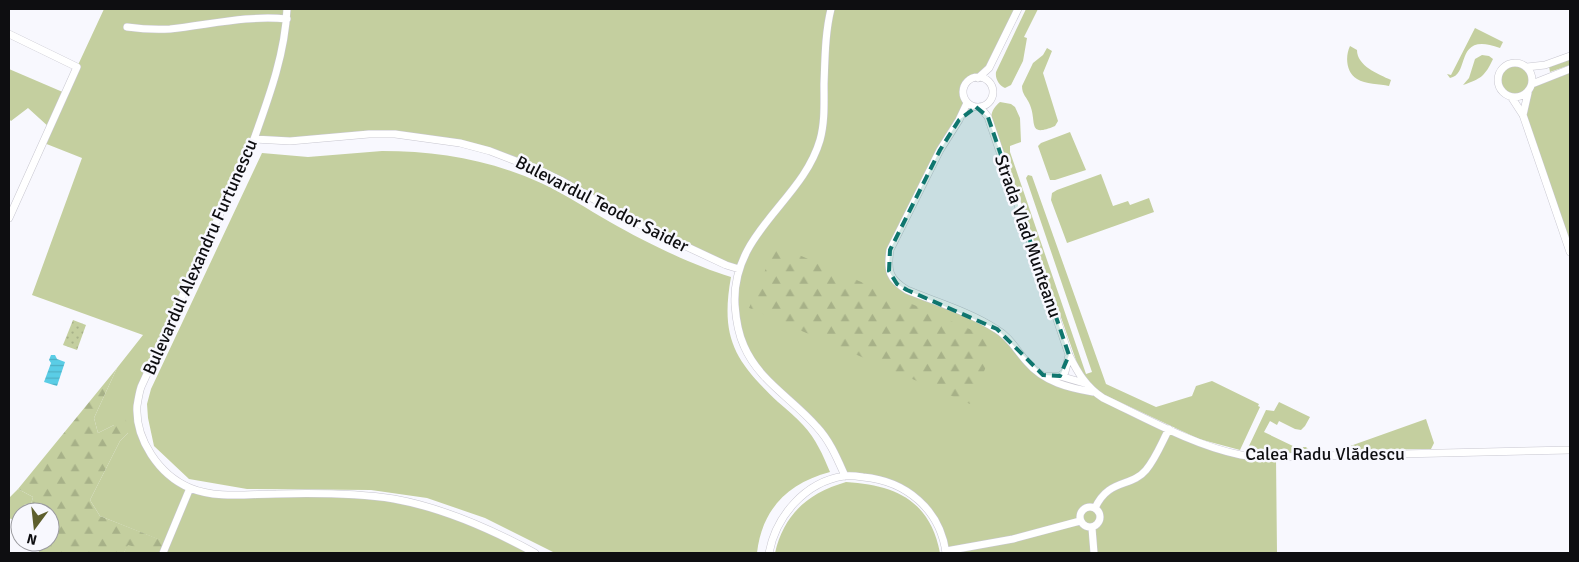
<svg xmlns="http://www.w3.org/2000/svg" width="1579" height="562" font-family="Signika,sans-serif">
<defs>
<pattern id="forest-firs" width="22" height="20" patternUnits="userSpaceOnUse" patternTransform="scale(1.25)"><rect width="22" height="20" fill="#c4cf9f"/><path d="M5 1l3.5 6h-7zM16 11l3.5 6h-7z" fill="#a7b188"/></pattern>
<pattern id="park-dots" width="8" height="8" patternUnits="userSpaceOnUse" patternTransform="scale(1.25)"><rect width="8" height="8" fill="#c4cf9f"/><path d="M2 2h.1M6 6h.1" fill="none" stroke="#a7b188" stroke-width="1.8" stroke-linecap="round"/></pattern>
<pattern id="water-rules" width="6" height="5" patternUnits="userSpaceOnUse" patternTransform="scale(1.25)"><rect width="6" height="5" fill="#5acde6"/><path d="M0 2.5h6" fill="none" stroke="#4dafc4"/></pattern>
</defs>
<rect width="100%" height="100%" fill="#f8f8fe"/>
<!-- grass -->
<path fill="#c4cf9f" d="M104 9H1018L984 79H972C961 86 960 98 971 106L948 137 888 261 897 284 997 329 1029 364 1053 382 1093 392 1215 448 1276 457 1277 553H946L943 541 923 504 894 484 845 476 832 447 755 366 737 324 739 269 632 221 562 181 490 151 395 134 254 139 141 387 138 418 152 457 180 483 203 491 357 495 447 513 535 553H124L127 545 162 544 160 540 100 516 90 500 120 441 128 433 114 425 98 433 94 418 117 368 143 335 32 295 82 158 44 143 50 128 28 108 11 121 9 119V69L65 93Z
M1026 9H1038L1024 37 1027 38 1023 61 1011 85 1005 88C999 85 995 79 996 72Z
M1475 28 1503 42 1500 48C1453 31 1471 75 1450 78L1447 74 1451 75Z
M1350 46 1357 50C1357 66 1378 74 1391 80L1389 86C1380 84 1365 84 1357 79 1346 73 1345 56 1350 46Z
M1047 48 1052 51 1043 73 1058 121 1055 126C1027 138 1037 122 1030 105 1027 97 1022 95 1022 86L1033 63 1043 55Z
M1482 55 1489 56 1493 59C1485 76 1481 79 1463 85L1469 78 1475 59Z
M1570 59V65L1550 72 1549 66Z
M1501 80a14 14 0 1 1 28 0a14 14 0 1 1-28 0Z
M1570 69V252L1523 115 1528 93 1532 84Z
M1000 102 1011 104 1015 107 1020 118 1021 142 1010 146V152L1086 374 1092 372 1026 178 1028 175 1032 176 1106 384 1156 407 1192 396 1196 386 1212 381 1259 404 1258 406 1260 407 1240 450 1199 439 1096 391 1086 381 1077 363 992 120C990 113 994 107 1000 102Z
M1070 132 1086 170 1055 180H1050L1038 146 1041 143Z
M382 151C437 151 491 160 541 183 565 194 587 209 610 222 645 242 692 265 731 277 720 338 735 361 778 402 787 410 796 417 803 425 816 439 823 455 830 472 788 483 762 509 757 553H555L485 518 427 498 371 490 247 489 189 479 154 446 148 418 147 404 151 389 262 153 308 157Z
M1101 174 1113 206 1128 201 1130 205 1149 198 1154 212 1067 243 1051 200 1052 193 1057 190Z
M1279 402 1310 417 1305 426 1301 430 1295 429 1279 421 1277 425 1270 421 1264 432 1295 447H1306L1308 449 1305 454 1249 453 1248 448 1266 410 1274 411Z
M1426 419 1434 443 1431 449 1339 450Z
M846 482C895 485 930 500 940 553H775C784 514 808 493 846 482Z
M18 489 33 497 29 512H20V523L9 518V498Z"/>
<!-- forest -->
<path fill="url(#forest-firs)" d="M776 245 997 341 970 404 749 308Z
M117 368 94 418 98 433 114 425 125 414 128 433 120 441 90 500 100 516 161 540 163 544 159 552 157 553 128 545 124 553H38L45 542H50V512H29L33 497 18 489Z"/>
<!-- park -->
<path fill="url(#park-dots)" d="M73 320 86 325 77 350 63 345Z"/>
<!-- water -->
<path fill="url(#water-rules)" d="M51 355H55L57 359 65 362 57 386 44 382 51 363 49 360Z"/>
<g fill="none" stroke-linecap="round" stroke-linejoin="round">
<defs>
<path id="minor" d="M287 9C285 54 269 97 254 139L141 387C139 393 138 400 137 406 135 439 159 475 190 488 216 499 249 494 276 494 315 493 355 493 394 499 444 508 491 529 535 553
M831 9C825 33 825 59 824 84 824 103 825 122 820 140 802 202 731 232 735 305 736 319 738 333 744 346 759 381 793 399 817 427 830 441 837 458 845 476
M127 27C141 29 155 30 170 29 209 25 247 15 287 19
M9 34 77 67 9 218
M1498 80a17 17 0 1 1 34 0a17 17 0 1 1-34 0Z
M1527 67 1545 65 1570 56
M963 92a15 15 0 1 1 30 0a15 15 0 1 1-30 0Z
M978 78 989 68 1018 9
M1532 84 1570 69
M1512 98 1523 115 1570 252
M967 103 959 120 940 150 890 250C887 271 889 279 907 290 936 302 970 312 996 329 1010 337 1017 351 1027 362 1044 382 1069 388 1093 392
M980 107 988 117 1069 355C1078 373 1086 387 1103 398 1145 418 1195 446 1241 455 1252 457 1264 457 1276 457L1570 450
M1523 115 1528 93
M254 139 290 141 369 134H395L460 143 490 151 537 169 562 181 632 221 726 265 739 269
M1046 376H1060L1084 383
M1060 376 1065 372 1069 355
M1080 517a10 10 0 1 1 20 0a10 10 0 1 1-20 0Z
M1095 508C1109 478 1131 488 1146 470 1156 458 1162 442 1169 429
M1092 528 1094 553
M946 551 1013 539 1080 521
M163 553 190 488
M769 553C776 516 805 482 844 476 850 475 857 476 863 477 906 481 940 509 946 553"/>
</defs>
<!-- minor casing -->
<use href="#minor" stroke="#c8c7d0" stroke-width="8"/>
<!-- minor -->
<use href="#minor" stroke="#fff" stroke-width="7"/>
</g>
<!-- marked area -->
<path fill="#0f766e" fill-opacity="0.2" stroke="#0f766e" stroke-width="4" stroke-dasharray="10 6" stroke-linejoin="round" d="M976 107 988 117 1069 355 1060 376 1043 375 997 329 907 290 897 284 889 271 890 250 940 150 959 120Z"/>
<g text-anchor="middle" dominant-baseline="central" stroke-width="5" stroke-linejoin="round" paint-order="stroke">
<!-- street labels -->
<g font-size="18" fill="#0e0e11" stroke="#f8f8fe">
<text transform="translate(602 204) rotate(27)">Bulevardul Teodor Saider</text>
<text transform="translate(1028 236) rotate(71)">Strada Vlad Munteanu</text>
<text transform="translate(200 257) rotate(-66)">Bulevardul Alexandru Furtunescu</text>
<text x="1325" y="454">Calea Radu Vlădescu</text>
</g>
</g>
<!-- border -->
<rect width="1579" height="562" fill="none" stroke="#0e0e11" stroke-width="20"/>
<!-- north arrow -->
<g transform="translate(35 527) rotate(195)"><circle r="24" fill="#f8f8fe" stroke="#9a9a9f"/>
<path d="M0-4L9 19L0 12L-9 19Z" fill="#5e5f2d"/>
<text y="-8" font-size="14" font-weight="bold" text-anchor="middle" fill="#0e0e11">N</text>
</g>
</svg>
